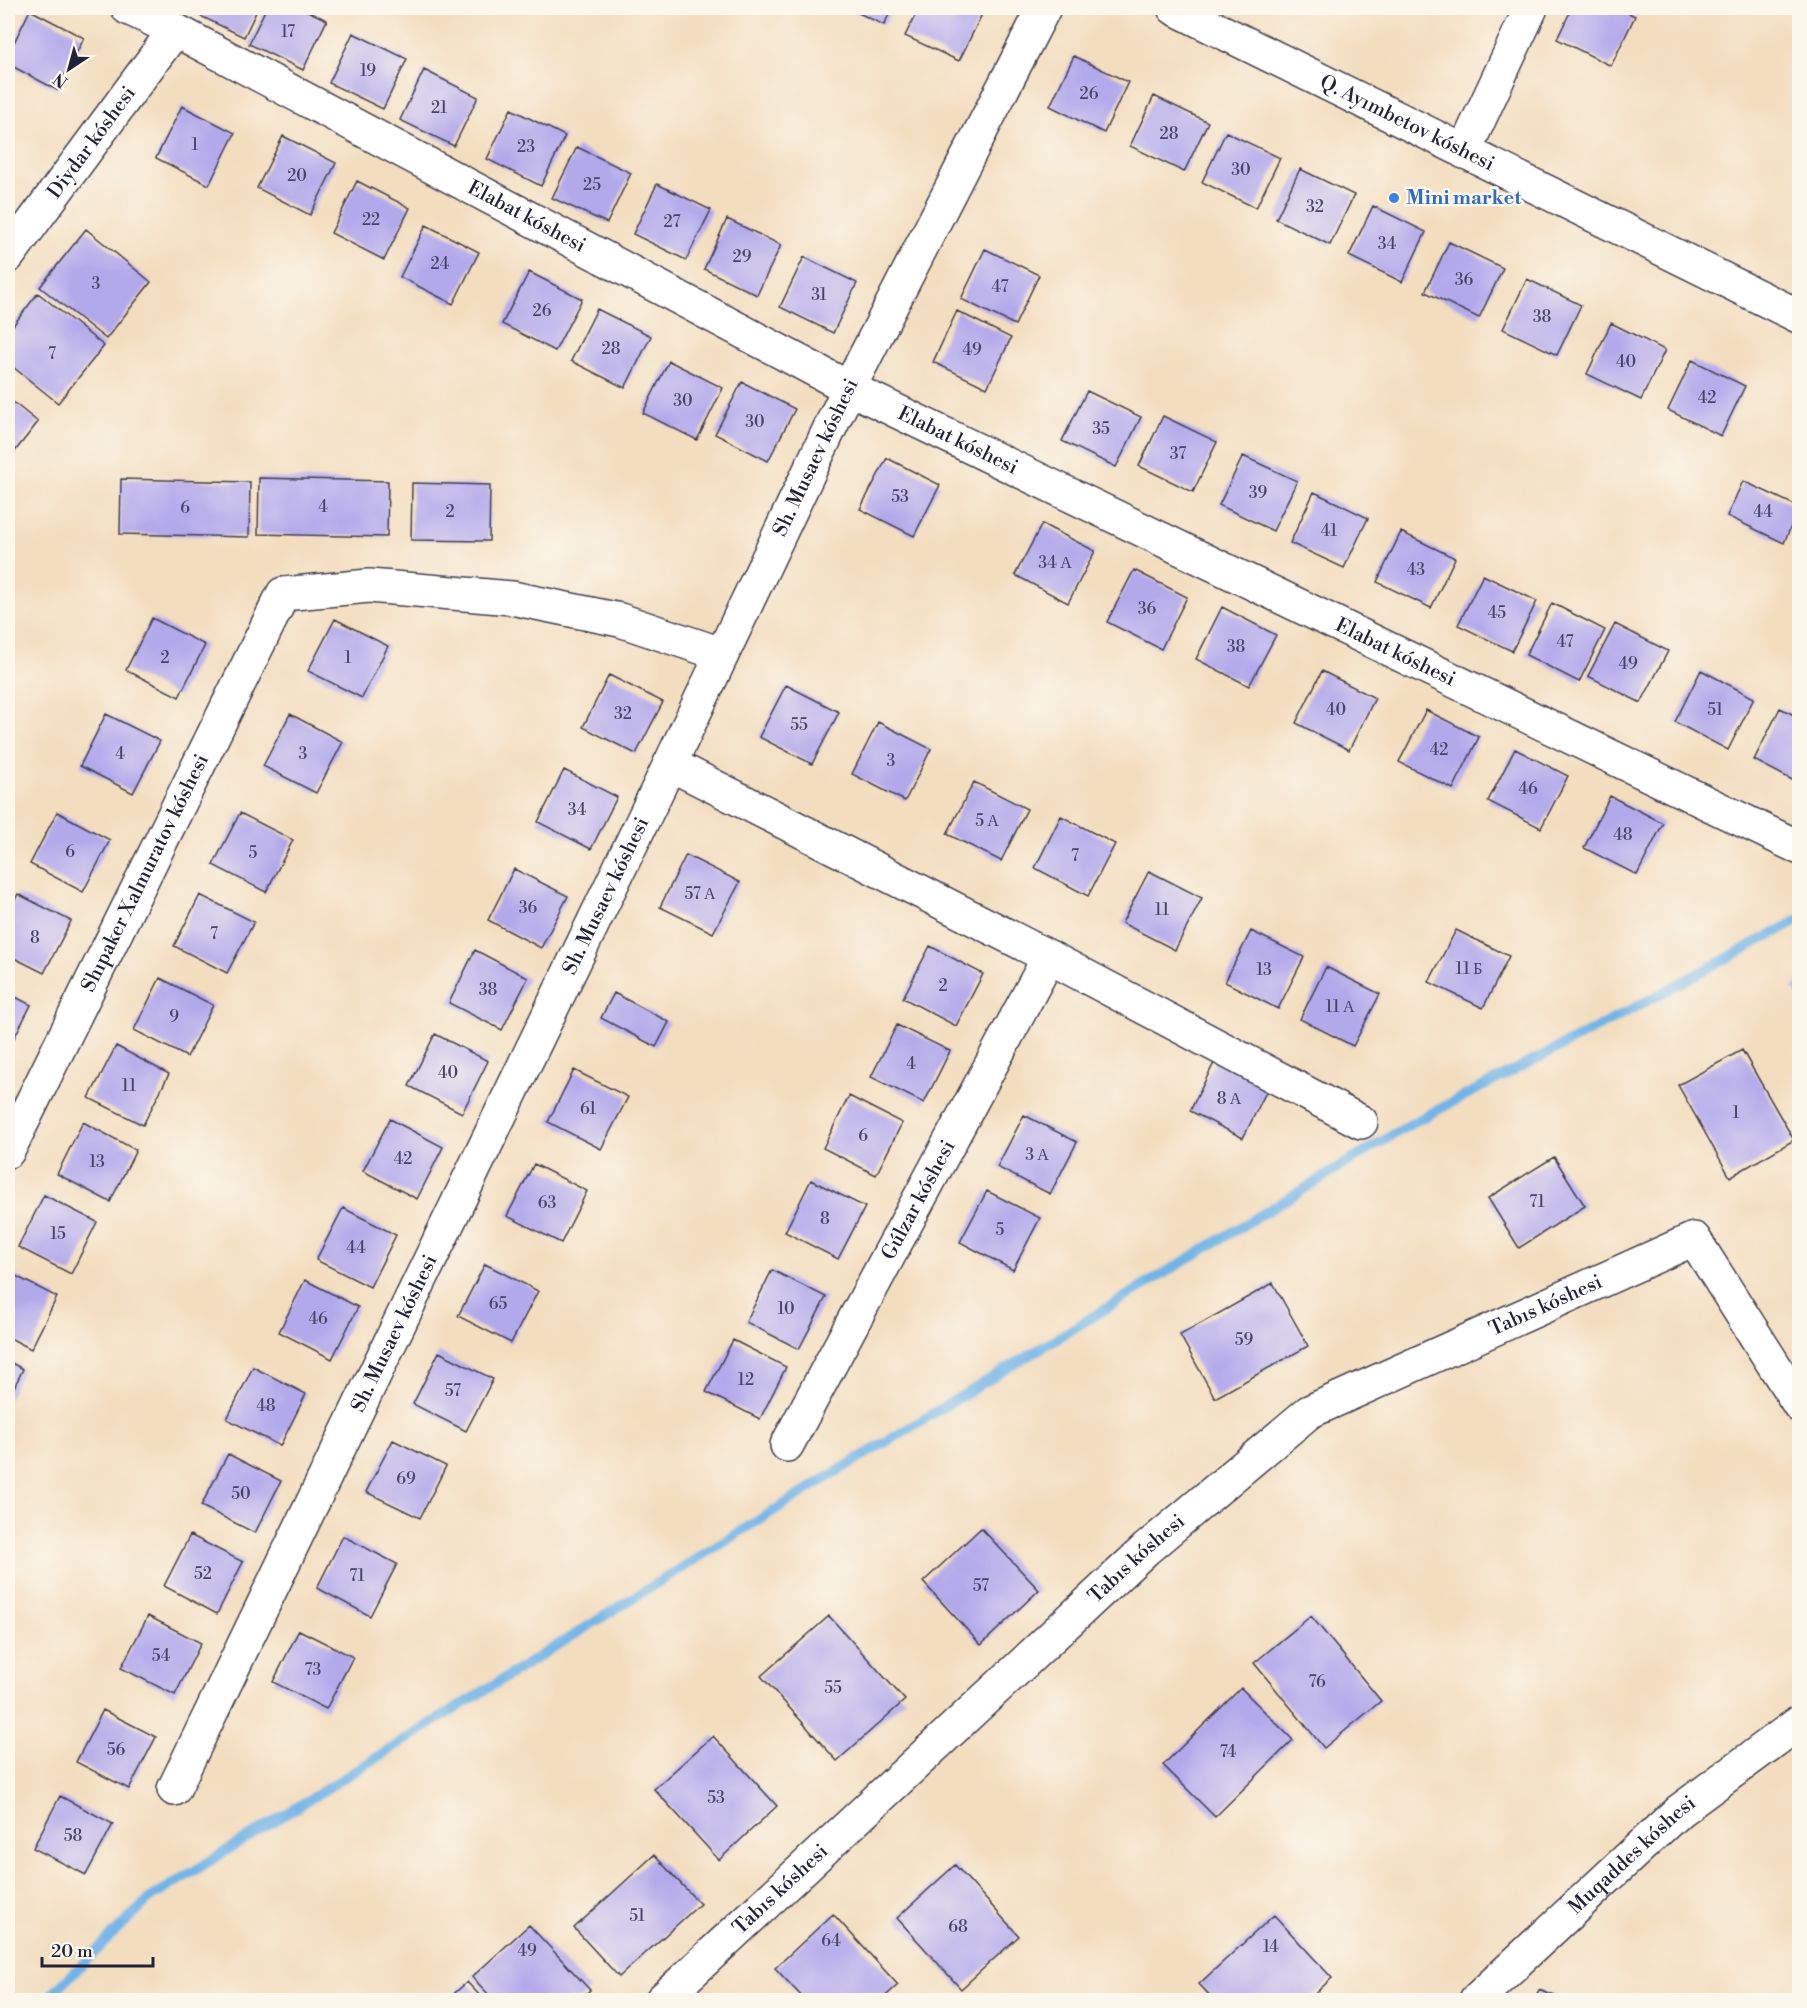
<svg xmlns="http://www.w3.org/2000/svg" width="1807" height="2008" font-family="'Libre Bodoni',serif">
<rect width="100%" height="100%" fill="#fbf7ec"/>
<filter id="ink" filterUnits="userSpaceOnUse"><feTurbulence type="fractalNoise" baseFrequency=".0167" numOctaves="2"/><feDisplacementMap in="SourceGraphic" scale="12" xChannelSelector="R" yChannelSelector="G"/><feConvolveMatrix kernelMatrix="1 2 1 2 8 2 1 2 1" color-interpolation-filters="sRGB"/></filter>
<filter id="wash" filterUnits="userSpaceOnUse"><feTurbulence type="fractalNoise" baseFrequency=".008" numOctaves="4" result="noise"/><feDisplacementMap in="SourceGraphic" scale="24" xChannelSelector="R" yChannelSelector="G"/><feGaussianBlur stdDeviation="1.35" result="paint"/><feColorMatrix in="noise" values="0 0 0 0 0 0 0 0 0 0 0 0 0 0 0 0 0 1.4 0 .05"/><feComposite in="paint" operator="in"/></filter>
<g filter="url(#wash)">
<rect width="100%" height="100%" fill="#f3ddbf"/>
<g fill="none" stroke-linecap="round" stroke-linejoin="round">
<!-- stream -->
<path stroke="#72b3e6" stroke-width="10" d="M46 2000 149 1899 828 1477 1414 1122 1602 1025 1800 919"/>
</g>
<g id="blocks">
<!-- building -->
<path fill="#b2a9eb" d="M192 8H258L244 37 190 11Z
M266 8H301L327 20 303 70 249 44Z
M848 8H892L884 25Z
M919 8H975L983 12 959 61 905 36Z
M1449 8H1463L1460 13Z
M1572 8H1618L1635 16 1611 66 1557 39Z
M30 10 84 38 57 90 8 64V55Z
M353 33 407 59 383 109 329 83Z
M1074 56 1128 82 1104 133 1050 106Z
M424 70 478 97 454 146 400 120Z
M1154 96 1208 122 1184 172 1130 146Z
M182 106 235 133 209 185 156 158Z
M511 109 565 136 541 186 487 159Z
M1226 132 1280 158 1256 208 1202 182Z
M283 136 336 163 310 215 257 188Z
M577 147 631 173 607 223 552 198Z
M1300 169 1354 195 1330 245 1276 219Z
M357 181 410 208 384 260 331 233Z
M657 184 711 210 686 260 633 234Z
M1373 206 1426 232 1402 282 1349 256Z
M727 219 781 245 757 295 704 269Z
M426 225 479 252 453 304 400 277Z
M86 229 151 282 106 339 40 287Z
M1449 242 1503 268 1479 318 1425 292Z
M985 249 1039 275 1015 325 961 299Z
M804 257 857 283 833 333 780 307Z
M529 272 582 299 555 351 502 324Z
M1527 279 1581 305 1557 355 1503 329Z
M38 293 104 346 58 403 8 363V332Z
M597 309 651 336 625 388 571 361Z
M957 311 1011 338 987 388 933 362Z
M1611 323 1665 350 1641 400 1587 374Z
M1692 360 1745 386 1721 436 1668 410Z
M669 361 723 388 697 440 643 413Z
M742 382 795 409 768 461 715 434Z
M1087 391 1141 417 1116 467 1062 441Z
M8 398 38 422 8 460Z
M1163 416 1217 442 1193 492 1139 466Z
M1243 456 1297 481 1273 531 1219 505Z
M887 458 940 485 914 536 860 509Z
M259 478 388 481 387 537 258 534Z
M121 479 250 482 249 537 120 534Z
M1743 481 1799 507 1784 543 1727 516Z
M412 483 490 485 489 541 411 540Z
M1314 492 1368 518 1344 568 1290 543Z
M1042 524 1095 551 1068 603 1015 575Z
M1401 532 1455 558 1431 608 1377 582Z
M1134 570 1187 597 1161 649 1107 622Z
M1483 575 1537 601 1512 651 1458 625Z
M1552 603 1605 630 1579 682 1526 655Z
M1222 607 1276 635 1249 686 1196 659Z
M152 618 205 645 179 697 126 670Z
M335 619 388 646 362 698 308 671Z
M1615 624 1668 651 1641 703 1588 676Z
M1701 670 1754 698 1728 750 1675 722Z
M1322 671 1375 698 1349 750 1296 723Z
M609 675 663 702 636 754 583 727Z
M786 685 839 712 812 764 759 737Z
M1780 708 1800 718V784L1754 760Z
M1426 710 1479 737 1453 789 1399 762Z
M106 714 160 741 133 793 80 766Z
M290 714 343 742 316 793 263 766Z
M878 722 931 749 905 801 852 774Z
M1515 749 1568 776 1541 828 1488 801Z
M564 770 617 797 591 849 538 822Z
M974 782 1027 809 1001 861 947 834Z
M1610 796 1663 823 1637 875 1584 848Z
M57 812 110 840 83 892 30 864Z
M240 813 293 840 266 892 213 865Z
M1061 816 1115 844 1088 896 1035 868Z
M686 855 740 882 713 933 660 907Z
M514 869 568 896 541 948 488 920Z
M1149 871 1202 898 1175 950 1122 923Z
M18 894 71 921 44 973 8 955V914Z
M200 895 254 922 227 973 174 946Z
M1456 930 1509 956 1483 1008 1429 982Z
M1251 931 1304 957 1278 1009 1225 982Z
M930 946 983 974 956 1026 903 998Z
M475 950 528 978 502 1030 449 1003Z
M1326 967 1380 994 1353 1046 1300 1019Z
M160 978 213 1005 187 1057 134 1030Z
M1800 983V998L1793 987Z
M8 993 31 1005 8 1050Z
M614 993 669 1022 656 1047 601 1018Z
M897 1025 950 1051 924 1103 871 1077Z
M435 1034 488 1061 462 1113 409 1086Z
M116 1046 169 1074 143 1125 89 1098Z
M1742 1050 1794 1140 1730 1177 1678 1085Z
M1216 1059 1269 1086 1243 1138 1190 1111Z
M574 1070 628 1097 601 1149 548 1122Z
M849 1096 902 1123 876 1175 823 1148Z
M1024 1115 1077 1142 1050 1194 997 1167Z
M390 1119 443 1147 417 1199 363 1171Z
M83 1122 136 1150 110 1202 57 1174Z
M1554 1157 1585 1206 1519 1248 1488 1198Z
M534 1164 587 1191 561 1243 507 1216Z
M811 1180 865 1207 838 1259 785 1232Z
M987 1191 1040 1218 1013 1270 960 1242Z
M44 1195 97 1222 71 1274 18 1247Z
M343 1208 396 1235 370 1287 316 1260Z
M485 1264 538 1291 511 1343 458 1316Z
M772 1270 826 1297 799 1349 746 1322Z
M8 1272 57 1297 31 1349 8 1337Z
M305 1280 358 1307 332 1359 279 1332Z
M1273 1283 1308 1346 1215 1398 1180 1335Z
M733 1340 786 1367 760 1419 706 1392Z
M439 1352 493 1379 466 1431 413 1404Z
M8 1361 23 1369 8 1400Z
M253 1367 306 1394 280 1446 227 1419Z
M393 1440 446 1466 420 1518 366 1492Z
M228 1454 281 1481 255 1533 201 1506Z
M981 1528 1039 1590 981 1645 923 1582Z
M190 1535 243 1562 217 1614 164 1586Z
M343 1536 397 1564 370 1616 317 1588Z
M148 1616 201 1643 175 1695 121 1668Z
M829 1616 905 1700 837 1761 761 1676Z
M1311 1616 1381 1701 1324 1748 1254 1663Z
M299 1630 353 1657 326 1709 273 1682Z
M1241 1688 1293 1740 1215 1817 1163 1765Z
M103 1710 156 1737 129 1789 76 1762Z
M713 1736 777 1806 719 1860 654 1789Z
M60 1796 113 1824 86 1875 33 1848Z
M654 1855 700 1904 619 1977 574 1928Z
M955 1865 1019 1936 961 1989 897 1918Z
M833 1914 898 1985 881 2000H805L775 1968Z
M1274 1915 1332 1978 1308 2000H1214L1199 1984Z
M529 1925 590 1990 580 2000H494L472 1977Z
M467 1982 484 2000H447Z
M1539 1990 1565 2000H1535Z"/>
</g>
</g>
<g filter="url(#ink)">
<use href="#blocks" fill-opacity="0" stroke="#413e4f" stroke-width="1.5"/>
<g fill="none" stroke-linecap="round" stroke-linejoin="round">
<defs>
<g id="minor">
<path id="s1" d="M128 8 175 30 849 388 1800 848"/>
<path d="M1464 152 1531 8"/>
<path id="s2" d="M8 256 175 30"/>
<path d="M670 764 1049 957 1361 1122"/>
<path id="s3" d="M8 1151 283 594 369 586 512 598 620 620 721 654"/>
<path id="s4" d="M787 1445 1049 957"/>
<path id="s5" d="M174 1789 670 764 849 388 1044 8"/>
<path id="s6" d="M662 2000 1146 1549 1309 1412 1694 1239 1800 1406"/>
<path id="s7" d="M1476 2000 1679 1811 1800 1722"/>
</g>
<g id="tertiary">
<path id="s8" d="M1174 8 1800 317"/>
</g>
</defs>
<!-- minor casing -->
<use href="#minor" stroke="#413e4f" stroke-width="36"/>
<!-- tertiary casing -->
<use href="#tertiary" stroke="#413e4f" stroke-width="36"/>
<!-- minor -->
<use href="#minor" stroke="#fff" stroke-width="33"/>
<!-- tertiary -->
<use href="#tertiary" stroke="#fff" stroke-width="33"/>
</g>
</g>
<!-- markers -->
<circle fill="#3f7fe0" stroke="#fbf7ec" stroke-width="2" cx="1394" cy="198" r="6"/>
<g text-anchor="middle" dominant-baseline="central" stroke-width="5" stroke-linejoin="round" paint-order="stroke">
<!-- number labels -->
<g font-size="16" fill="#464467">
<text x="288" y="32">17</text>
<text x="368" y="71">19</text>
<text x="1089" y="94">26</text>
<text x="439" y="108">21</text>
<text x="1169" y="134">28</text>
<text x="195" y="145">1</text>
<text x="526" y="147">23</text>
<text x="1241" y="170">30</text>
<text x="297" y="176">20</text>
<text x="592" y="185">25</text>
<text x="1315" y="207">32</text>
<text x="371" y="220">22</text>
<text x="672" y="222">27</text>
<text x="1387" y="244">34</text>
<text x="742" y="257">29</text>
<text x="440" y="264">24</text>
<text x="1464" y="280">36</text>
<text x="96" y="284">3</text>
<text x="1000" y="287">47</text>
<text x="819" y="295">31</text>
<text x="542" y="311">26</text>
<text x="1542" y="317">38</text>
<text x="611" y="349">28</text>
<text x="972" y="350">49</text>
<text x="52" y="354">7</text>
<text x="1626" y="362">40</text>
<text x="1707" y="398">42</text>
<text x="683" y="401">30</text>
<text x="755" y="422">30</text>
<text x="1101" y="429">35</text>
<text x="1178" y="454">37</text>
<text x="1258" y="493">39</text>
<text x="900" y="497">53</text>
<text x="323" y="507">4</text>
<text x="185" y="508">6</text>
<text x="450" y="512">2</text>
<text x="1763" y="512">44</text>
<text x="1329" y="531">41</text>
<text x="1055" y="563">34 А</text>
<text x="1416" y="570">43</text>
<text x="1147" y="609">36</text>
<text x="1497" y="613">45</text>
<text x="1565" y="642">47</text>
<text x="1236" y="647">38</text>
<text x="165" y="658">2</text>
<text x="348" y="658">1</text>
<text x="1628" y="664">49</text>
<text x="1336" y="710">40</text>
<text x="1715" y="710">51</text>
<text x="623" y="714">32</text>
<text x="799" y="725">55</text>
<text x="1439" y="750">42</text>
<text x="120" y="754">4</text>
<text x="303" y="754">3</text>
<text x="891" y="761">3</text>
<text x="1528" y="789">46</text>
<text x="577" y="810">34</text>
<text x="987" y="821">5 А</text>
<text x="1623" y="835">48</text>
<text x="70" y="852">6</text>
<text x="253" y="853">5</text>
<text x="1075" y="856">7</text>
<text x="700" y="894">57 А</text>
<text x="528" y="908">36</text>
<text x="1162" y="910">11</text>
<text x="214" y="934">7</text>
<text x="35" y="938">8</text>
<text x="1469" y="969">11 Б</text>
<text x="1264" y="970">13</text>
<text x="943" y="986">2</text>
<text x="488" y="990">38</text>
<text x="1340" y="1007">11 А</text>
<text x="174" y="1017">9</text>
<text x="911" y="1064">4</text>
<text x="448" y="1073">40</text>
<text x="129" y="1086">11</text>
<text x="1229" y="1099">8 А</text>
<text x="588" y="1109">61</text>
<text x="1736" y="1113">1</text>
<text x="863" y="1136">6</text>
<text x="1037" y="1155">3 А</text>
<text x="403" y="1159">42</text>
<text x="97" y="1162">13</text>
<text x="1537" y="1202">71</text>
<text x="547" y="1203">63</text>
<text x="825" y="1219">8</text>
<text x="1000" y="1230">5</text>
<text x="58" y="1234">15</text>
<text x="356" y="1248">44</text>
<text x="498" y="1304">65</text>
<text x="786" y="1309">10</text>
<text x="318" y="1319">46</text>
<text x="1244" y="1340">59</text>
<text x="746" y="1380">12</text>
<text x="453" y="1391">57</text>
<text x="266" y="1406">48</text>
<text x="406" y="1479">69</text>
<text x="241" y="1494">50</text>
<text x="203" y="1574">52</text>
<text x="357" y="1576">71</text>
<text x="981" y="1586">57</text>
<text x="161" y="1656">54</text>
<text x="313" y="1670">73</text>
<text x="1317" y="1682">76</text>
<text x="833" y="1688">55</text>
<text x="116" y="1750">56</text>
<text x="1228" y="1752">74</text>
<text x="716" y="1798">53</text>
<text x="73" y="1836">58</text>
<text x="637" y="1916">51</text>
<text x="958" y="1927">68</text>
<text x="831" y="1941">64</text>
<text x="1271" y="1947">14</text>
<text x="527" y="1951">49</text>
</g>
<!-- street labels -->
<g font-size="20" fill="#22223b" stroke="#fbf7ec">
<text stroke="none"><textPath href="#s8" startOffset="260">Q. Ayımbetov kóshesi</textPath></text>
<text stroke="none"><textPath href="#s2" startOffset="141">Diydar kóshesi</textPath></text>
<text stroke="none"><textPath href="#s1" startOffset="450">Elabat kóshesi</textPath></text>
<text stroke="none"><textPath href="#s1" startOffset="936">Elabat kóshesi</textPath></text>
<text stroke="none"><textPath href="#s5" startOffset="1478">Sh. Musaev kóshesi</textPath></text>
<text stroke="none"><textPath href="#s1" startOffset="1422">Elabat kóshesi</textPath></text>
<text stroke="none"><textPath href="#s3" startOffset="310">Shıpaker Xalmuratov kóshesi</textPath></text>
<text stroke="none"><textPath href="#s5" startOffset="992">Sh. Musaev kóshesi</textPath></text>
<text stroke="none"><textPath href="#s4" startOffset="278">Gúlzar kóshesi</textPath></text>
<text stroke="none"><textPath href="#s6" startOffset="1134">Tabıs kóshesi</textPath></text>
<text stroke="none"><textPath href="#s5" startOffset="506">Sh. Musaev kóshesi</textPath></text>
<text stroke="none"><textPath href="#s6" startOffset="648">Tabıs kóshesi</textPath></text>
<text stroke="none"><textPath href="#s7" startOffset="213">Muqaddes kóshesi</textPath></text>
<text stroke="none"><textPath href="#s6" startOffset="162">Tabıs kóshesi</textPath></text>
</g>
<!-- shop labels -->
<g font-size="20" font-weight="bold" fill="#366cbe" stroke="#fbf7ec" text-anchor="start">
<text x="1406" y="198">Mini market</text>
</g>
</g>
<!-- margin -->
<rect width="1807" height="2008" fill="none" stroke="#fbf7ec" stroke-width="30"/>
<!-- north arrow -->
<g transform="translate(69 69) rotate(216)" stroke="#fbf7ec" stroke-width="4.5" paint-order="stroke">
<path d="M0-4.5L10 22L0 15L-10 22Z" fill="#22223b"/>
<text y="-9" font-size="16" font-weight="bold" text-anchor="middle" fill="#22223b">N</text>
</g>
<!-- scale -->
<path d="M42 1957v9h111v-9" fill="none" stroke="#22223b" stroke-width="3"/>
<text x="51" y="1957" font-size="18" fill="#22223b" stroke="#fbf7ec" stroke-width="4.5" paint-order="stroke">20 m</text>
</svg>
